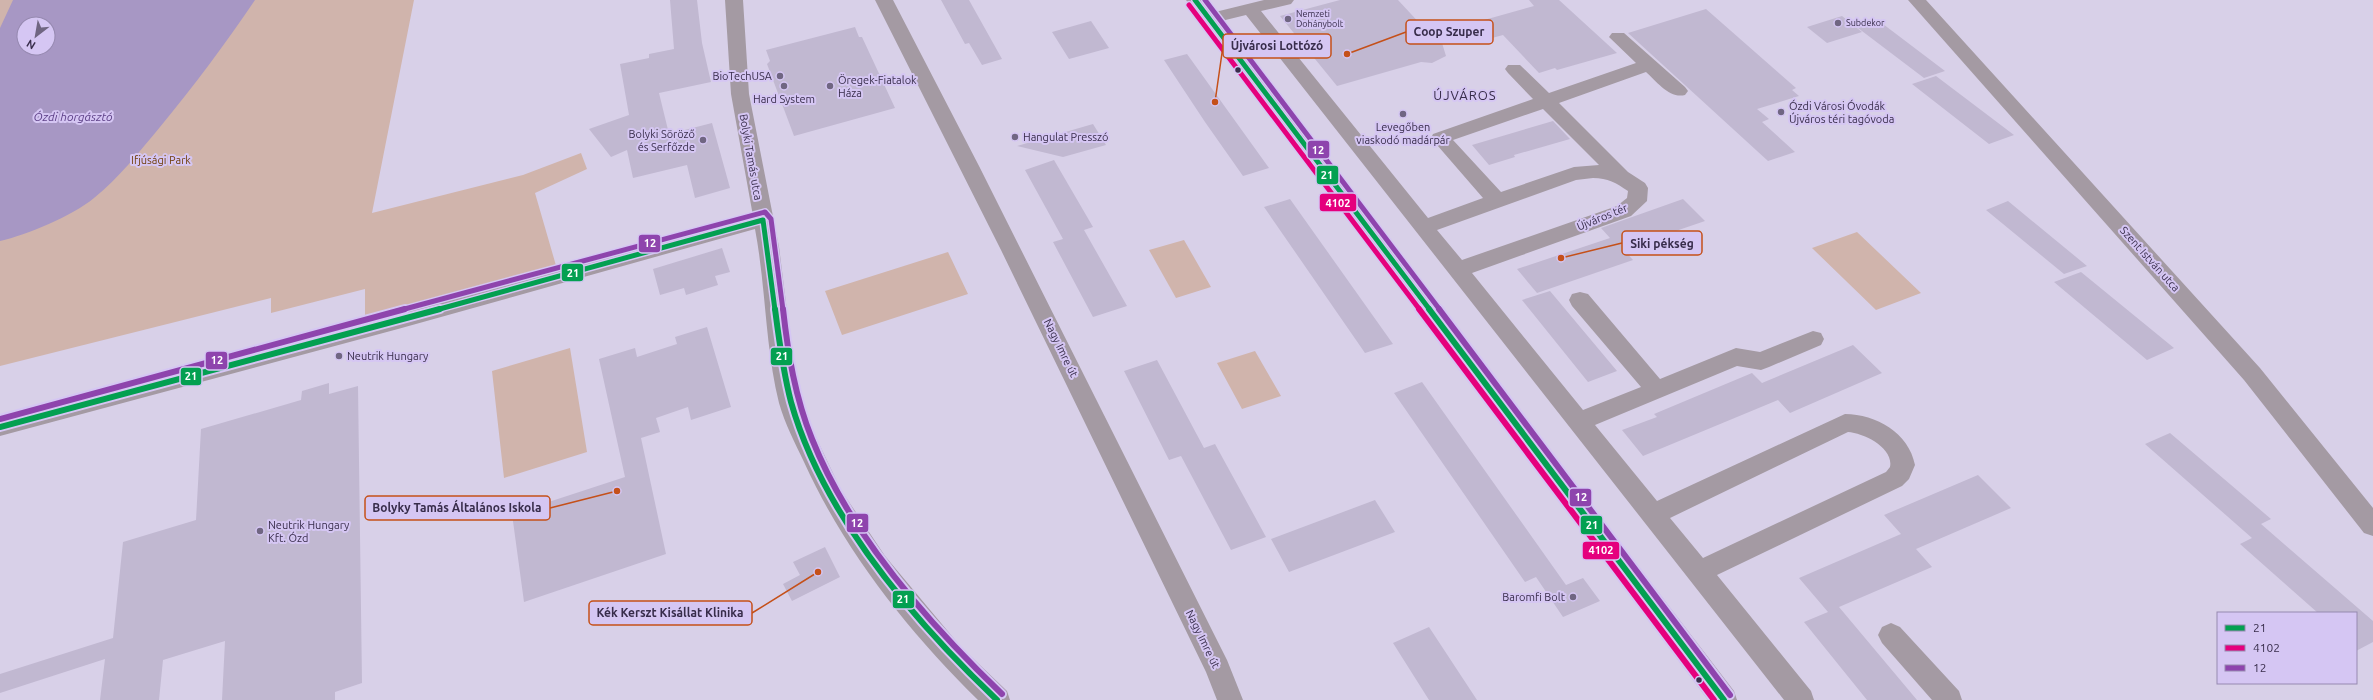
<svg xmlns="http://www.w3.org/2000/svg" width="2373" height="700" font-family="Ubuntu,sans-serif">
<rect width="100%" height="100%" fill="#d8d0e8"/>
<!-- green -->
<path fill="#d0b4ac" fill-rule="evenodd" d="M0 0H414L372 213 523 175 581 153 587 169 535 193 557 269 365 320V289L271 313V298L0 366ZM24 24H48V48H24Z
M1857 232 1921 293 1876 310 1812 248Z
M1184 240 1211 287 1176 298 1149 250Z
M948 252 968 294 842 335 825 291Z
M570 348 587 452 504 478 492 371Z
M1255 351 1281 396 1242 409 1217 363Z"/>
<!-- water -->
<path fill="#a797c4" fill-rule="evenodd" d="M13 0H255C225 44 194 86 160 127 139 152 119 178 94 198 72 216 27 235 0 241V28ZM24 24H48V48H24Z"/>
<!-- building -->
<path fill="#c1b8d1" d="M670 0H697L702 43 711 82 659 93 669 134 712 123 730 188 695 198 687 165 633 178 627 150 611 157 589 129 629 115 620 64 649 58V54L674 49Z
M941 0H969L1002 59 982 65 969 43 965 44Z
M1340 0H1398L1424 28 1435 32 1436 39 1442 43 1446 56 1432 63 1421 62 1337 86 1280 16Z
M1529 0H1559L1617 53 1557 70 1555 68 1539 73 1503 35 1492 38 1477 22 1534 6Z
M1706 9 1796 88 1792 90 1799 96 1757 109 1769 119 1762 122 1795 152 1768 161 1628 33Z
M1842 16 1862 32 1827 43 1807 27Z
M1091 21 1109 48 1069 59 1052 32Z
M1879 21 1945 71 1924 78 1858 28Z
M855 27 859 37H862L895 108 794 136 767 64 770 61 766 50Z
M1187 54 1269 168 1243 176 1205 122 1164 60Z
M1936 76 2014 135 1989 144 1912 84Z
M1553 121 1570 139 1514 155 1515 157 1489 165 1472 145Z
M1093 124 1106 145 1063 157 1017 146Z
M1054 160 1093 227 1084 230 1127 306 1093 317 1053 242 1063 239 1025 170Z
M1290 199 1393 344 1365 353 1264 207Z
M1683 199 1705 221 1623 249 1633 260 1537 293 1517 269 1610 238 1601 228Z
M2008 201 2087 266 2064 274 1986 210Z
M722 248 730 272 715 276 718 285 686 295 684 288 660 295 653 269Z
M2081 272 2174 348 2147 360 2054 282Z
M1550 291 1617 371 1588 382 1522 300Z
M707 327 731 407 691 420 688 407 656 418 660 432 641 438 666 554 524 602 512 514 625 477 599 359 635 348 637 357 677 344 675 337Z
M1853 345 1882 373 1790 413 1778 400 1643 456 1622 430 1657 417 1654 414 1752 373 1762 383Z
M1157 360 1204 448 1215 444 1266 537 1231 550 1181 456 1169 460 1124 371Z
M1422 382 1566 585 1583 578 1600 601 1563 617 1536 577 1525 582 1394 393Z
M329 383V394L358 386 362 683 335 692V700H222L225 641 163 660 159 700H100L105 659 0 693V674L113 638 123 542 196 520 201 429 301 400 302 391Z
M2170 433 2271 519 2261 524 2373 621V642L2356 651V613H2318L2240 544 2252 538 2145 444Z
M1978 475 2011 508 1916 549 1932 567 1839 607 1917 700H1867L1804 622 1828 612 1799 578 1901 534 1884 515Z
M1375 500 1395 532 1289 572 1271 539Z
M825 547 840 577 792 601 783 584 800 575 793 562Z
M1429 627 1477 700H1429L1393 643Z"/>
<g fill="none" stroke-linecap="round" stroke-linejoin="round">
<!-- minor -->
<path fill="#a49aa3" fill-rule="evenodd" d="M725 0H743L749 94 779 247 794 367 802 404 812 429 841 490 885 556 961 647 1007 691 1010 700H978C908 631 845 552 804 462 795 443 785 424 779 403 765 346 766 287 755 229L398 329 0 436V418L398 313 753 216 731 94Z
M875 0H893L979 166 1227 660 1243 700H1217L1206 672 1001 250Z
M1264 0H1294L1291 4 1261 11 1428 218 1483 198 1431 138 1433 134 1533 99 1508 73 1505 69 1508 65H1520L1549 93 1636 63 1609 37 1612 33H1624L1685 87 1688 91 1685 95C1670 99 1657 82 1646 72L1559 103 1628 172 1645 183 1648 188 1647 201 1631 216 1472 273 1583 410 1641 387 1572 306 1569 300 1572 294 1580 292 1588 294 1660 379 1736 348 1760 352 1813 331 1821 333 1824 339 1821 345 1769 367 1761 370 1737 366 1595 425 1657 501 1845 414C1876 414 1909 433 1915 465L1909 479 1902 486 1717 575 1811 691 1814 700H1784L1246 15 1209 24 1203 23 1200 19 1203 15ZM1543 109 1599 165 1574 167 1501 192 1453 140ZM1593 178C1608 178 1616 183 1628 191L1627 198 1617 206 1462 260 1437 230 1576 180ZM1848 432C1864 433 1894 448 1890 467L1886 472 1703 558 1670 518Z
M1908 0H1926L2260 368 2373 508V536L2364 533 2244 380Z
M1891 623 1900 627 1959 691 1962 700H1932L1882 643 1878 635 1882 627Z"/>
<!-- secondary -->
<path fill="#a599a5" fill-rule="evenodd" d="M1186 0H1204L1734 691 1737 700H1708Z"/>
<defs>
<path id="bus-1-far1" d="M1195 0 1430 310
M763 220 775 310
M436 310 763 220"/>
<path id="bus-1" d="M775 309C779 340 783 372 791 402 823 516 913 620 997 700
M1429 309 1724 700
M0 427 440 309"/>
<path id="bus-2-far1" d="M1189 5 1420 310"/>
<path id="bus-2" d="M1419 309 1714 700"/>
<path id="bus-3-far1" d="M1205 0 1440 310
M401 310 765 212 771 219 783 310"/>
<path id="bus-3" d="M783 309C788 354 795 397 812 439 850 535 928 623 1002 694
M1439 309 1730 695
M0 419 405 309"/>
</defs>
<!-- bus-1-far1 casing -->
<use href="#bus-1-far1" stroke="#d5c6f3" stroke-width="8"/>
<!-- bus-1 casing -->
<use href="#bus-1" stroke="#d5c6f3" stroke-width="10"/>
<!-- bus-2-far1 casing -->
<use href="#bus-2-far1" stroke="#d5c6f3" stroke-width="8"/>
<!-- bus-2 casing -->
<use href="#bus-2" stroke="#d5c6f3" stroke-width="10"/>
<!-- bus-3-far1 casing -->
<use href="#bus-3-far1" stroke="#d5c6f3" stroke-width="8"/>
<!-- bus-3 casing -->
<use href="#bus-3" stroke="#d5c6f3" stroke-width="10"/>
<!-- bus-1-far1 -->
<use href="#bus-1-far1" stroke="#03a051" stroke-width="5"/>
<!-- bus-1 -->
<use href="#bus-1" stroke="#03a051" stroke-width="6"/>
<!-- bus-2-far1 -->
<use href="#bus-2-far1" stroke="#e5007d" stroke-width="5"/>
<!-- bus-2 -->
<use href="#bus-2" stroke="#e5007d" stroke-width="6"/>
<!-- bus-3-far1 -->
<use href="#bus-3-far1" stroke="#8e44ad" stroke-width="5"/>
<!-- bus-3 -->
<use href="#bus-3" stroke="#8e44ad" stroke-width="6"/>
</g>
<!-- markers -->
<g fill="#706682" stroke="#d5c6f3" stroke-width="1.5">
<circle cx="1288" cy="19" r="4"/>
<circle cx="1838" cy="23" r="4"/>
<circle cx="780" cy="76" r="4"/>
<circle cx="784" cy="86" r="4"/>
<circle cx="830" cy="86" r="4"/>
<circle cx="1781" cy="112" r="4"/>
<circle cx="1403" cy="114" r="4"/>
<circle cx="1015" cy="137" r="4"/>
<circle cx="703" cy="140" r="4"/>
<circle cx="339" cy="356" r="4"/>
<circle cx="260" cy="531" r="4"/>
<circle cx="1573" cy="597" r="4"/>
</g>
<g fill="#382d4b" stroke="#d5c6f3" stroke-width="1.5">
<circle cx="1238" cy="70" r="3.5"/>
<circle cx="1699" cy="680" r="3.5"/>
</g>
<g text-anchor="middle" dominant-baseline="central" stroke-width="4" stroke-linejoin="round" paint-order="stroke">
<!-- far-poi labels -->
<g font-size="9" fill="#382d4b" stroke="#d5c6f3" text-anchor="start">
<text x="1296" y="14">Nemzeti<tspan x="1296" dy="10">Dohánybolt</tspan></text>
<text x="1846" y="23">Subdekor</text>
</g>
<!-- poi labels -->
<g font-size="11" fill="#382d4b" stroke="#d5c6f3" text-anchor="start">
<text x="772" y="76" text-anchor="end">BioTechUSA</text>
<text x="838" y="80">Öregek-Fiatalok<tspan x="838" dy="13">Háza</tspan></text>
<text x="784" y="99" text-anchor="middle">Hard System</text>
<text x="1789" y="106">Ózdi Városi Óvodák<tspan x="1789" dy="13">Újváros téri tagóvoda</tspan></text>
<text x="1403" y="127" text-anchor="middle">Levegőben<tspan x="1403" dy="13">viaskodó madárpár</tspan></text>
<text x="695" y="134" text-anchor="end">Bolyki Söröző<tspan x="695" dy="13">és Serfőzde</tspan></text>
<text x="1023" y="137">Hangulat Presszó</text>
<text x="347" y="356">Neutrik Hungary</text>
<text x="268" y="525">Neutrik Hungary<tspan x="268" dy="13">Kft. Ózd</tspan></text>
<text x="1565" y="597" text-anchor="end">Baromfi Bolt</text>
</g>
<!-- street labels -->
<g font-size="11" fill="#382d4b" stroke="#d5c6f3">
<text transform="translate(751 157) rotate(80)">Bolyki Tamás utca</text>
<text transform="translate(1602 217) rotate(-22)">Újváros tér</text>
<text transform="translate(2150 259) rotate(48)">Szent István utca</text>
<text transform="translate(1061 348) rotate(64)">Nagy Imre út</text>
<text transform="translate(1203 639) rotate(64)">Nagy Imre út</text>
</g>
<!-- park labels -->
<g font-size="11" fill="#703f0b" stroke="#d5c6f3">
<text x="161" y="160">Ifjúsági Park</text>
</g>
<!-- water labels -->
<g font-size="12" font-style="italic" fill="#5e4188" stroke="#d5c6f3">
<text x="73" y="116">Ózdi horgásztó</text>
</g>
<!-- quarter labels -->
<g font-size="13" letter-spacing="1" fill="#382d4b" stroke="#d5c6f3">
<text x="1465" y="95">ÚJVÁROS</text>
</g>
</g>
<!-- callouts -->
<path fill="none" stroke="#c55019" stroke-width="1.5" d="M1347 54L1406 32M1215 102L1223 46M1561 258L1622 243M617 491L550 508M818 572L752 613"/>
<g fill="#c55019" stroke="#d5c6f3" stroke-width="1.5">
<circle cx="1347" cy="54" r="4"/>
<circle cx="1215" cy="102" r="4"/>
<circle cx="1561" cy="258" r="4"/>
<circle cx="617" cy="491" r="4"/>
<circle cx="818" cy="572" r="4"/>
</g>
<g fill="#d5c6f3" stroke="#c55019" stroke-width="1.5">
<rect x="1406" y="20" width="87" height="24" rx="4"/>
<rect x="1223" y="34" width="108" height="24" rx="4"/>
<rect x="1622" y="231" width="80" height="24" rx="4"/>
<rect x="365" y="496" width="185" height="24" rx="4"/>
<rect x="589" y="601" width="163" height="24" rx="4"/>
</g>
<g font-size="12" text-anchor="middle" font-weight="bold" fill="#382d4b">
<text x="1449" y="36">Coop Szuper</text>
<text x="1277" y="50">Újvárosi Lottózó</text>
<text x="1662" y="248">Siki pékség</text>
<text x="457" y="512">Bolyky Tamás Általános Iskola</text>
<text x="670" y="617">Kék Kerszt Kisállat Klinika</text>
</g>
<g stroke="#d5c6f3" stroke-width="1.5">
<rect x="1307" y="140" width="23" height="19" rx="4" fill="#8e44ad"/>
<rect x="1316" y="165" width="23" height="20" rx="4" fill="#03a051"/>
<rect x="1319" y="193" width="38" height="19" rx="4" fill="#e5007d"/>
<rect x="638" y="234" width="23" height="19" rx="4" fill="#8e44ad"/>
<rect x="561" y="263" width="23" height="19" rx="4" fill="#03a051"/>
<rect x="770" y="347" width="23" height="19" rx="4" fill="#03a051"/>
<rect x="205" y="351" width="23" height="19" rx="4" fill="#8e44ad"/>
<rect x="180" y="367" width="22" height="19" rx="4" fill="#03a051"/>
<rect x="1569" y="488" width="23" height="19" rx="4" fill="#8e44ad"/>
<rect x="846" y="513" width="23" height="20" rx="4" fill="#8e44ad"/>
<rect x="1580" y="515" width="23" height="20" rx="4" fill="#03a051"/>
<rect x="1582" y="541" width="38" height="19" rx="4" fill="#e5007d"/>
<rect x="892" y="590" width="23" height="19" rx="4" fill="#03a051"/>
</g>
<g font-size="11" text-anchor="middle" font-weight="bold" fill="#fff">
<text x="1318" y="154">12</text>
<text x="1327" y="179">21</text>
<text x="1338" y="207">4102</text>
<text x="650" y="247">12</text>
<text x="573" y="277">21</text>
<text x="782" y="360">21</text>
<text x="217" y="364">12</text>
<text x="191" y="380">21</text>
<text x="1581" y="501">12</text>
<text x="857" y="527">12</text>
<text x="1592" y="529">21</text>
<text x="1601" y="554">4102</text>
<text x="903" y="603">21</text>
</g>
<!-- legend -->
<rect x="2217" y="612" width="140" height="72" fill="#d5c6f3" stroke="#9689b0"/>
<rect x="2225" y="625" width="20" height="6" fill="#03a051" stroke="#9689b0"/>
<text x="2253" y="632" font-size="12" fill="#382d4b">21</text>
<rect x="2225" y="645" width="20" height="6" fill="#e5007d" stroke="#9689b0"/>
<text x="2253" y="652" font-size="12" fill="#382d4b">4102</text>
<rect x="2225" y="665" width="20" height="6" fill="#8e44ad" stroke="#9689b0"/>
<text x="2253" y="672" font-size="12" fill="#382d4b">12</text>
<!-- north arrow -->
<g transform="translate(36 36) rotate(211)"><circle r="19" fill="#d5c6f3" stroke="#9689b0"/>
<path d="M0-3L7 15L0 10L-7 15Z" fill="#706682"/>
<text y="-6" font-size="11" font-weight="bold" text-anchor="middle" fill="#382d4b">N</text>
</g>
</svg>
